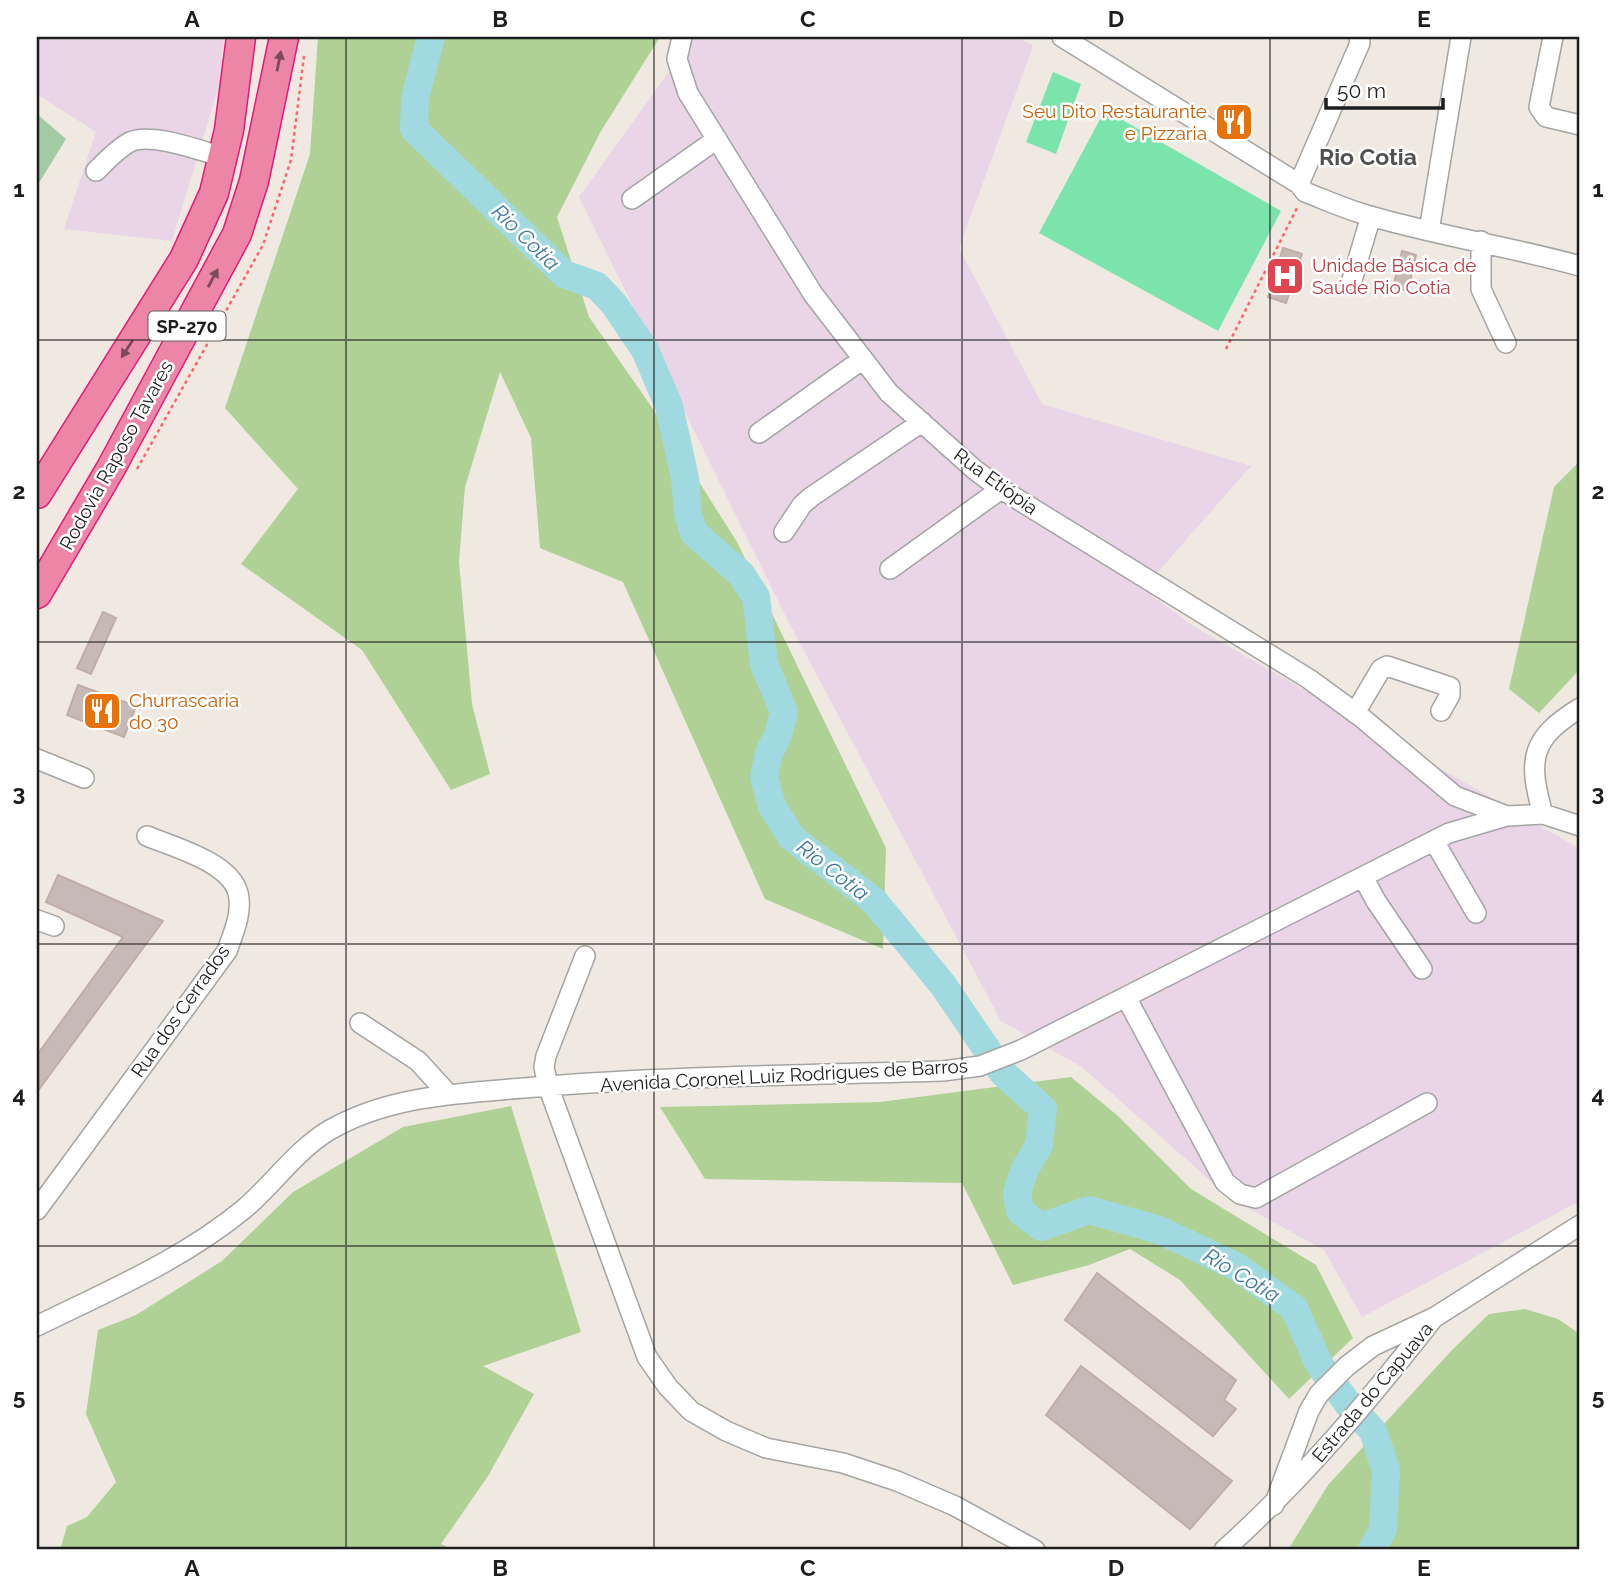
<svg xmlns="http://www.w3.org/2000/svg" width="1617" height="1587" font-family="Raleway,sans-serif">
<rect width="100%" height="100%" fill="#efe9e2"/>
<!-- industrial -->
<path fill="#e9d4e8" d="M37 37H224L219 85 172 241 64 229 96 132 37 94Z
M694 37H1018L1033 46 959 248 1042 404 1251 466 1143 589 1193 626 1580 849V1201L1362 1317 1324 1250 1230 1198 1082 1067 1001 1021 787 619 579 197Z"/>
<!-- forest -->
<path fill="#afd195" d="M318 37H660L601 131 557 217 589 317 651 406 737 542 886 848 883 949 765 899 623 582 540 548 531 438 500 372 465 487 459 562 472 704 490 774 451 790 362 650 241 564 298 489 225 408 310 154Z
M1580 461V669L1539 713 1509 689 1554 487Z
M1071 1077 1118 1116 1191 1189 1316 1265 1353 1338 1289 1399 1180 1280 1130 1249 1089 1265 1013 1285 962 1183 705 1179 660 1107 880 1102Z
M511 1106 581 1332 483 1366 534 1394 488 1476 441 1544 454 1550H60L67 1526 87 1517 116 1482 86 1414 98 1330 136 1315 222 1261 293 1192 403 1127Z
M1525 1309 1558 1319 1580 1334V1550H1288L1328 1485 1452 1350 1489 1314Z"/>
<!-- cemetery -->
<path fill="#a2caa3" d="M37 114 66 139 37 186Z"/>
<!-- pitch -->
<path fill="#7be4ad" d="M1053 72 1081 84 1056 154 1026 142Z
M1105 110 1281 211 1218 331 1039 233Z"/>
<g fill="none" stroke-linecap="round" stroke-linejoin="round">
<!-- river -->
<path stroke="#a0dae0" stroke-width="28" d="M431 37 415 98 414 129 564 274 597 286 614 304 645 350 669 406 685 478 688 514 694 533 741 574 756 597 764 664 784 712 778 735 769 753 764 777 772 806 792 838 874 901 943 985 1003 1073 1043 1109 1039 1145 1024 1171 1017 1193 1020 1211 1041 1227 1089 1210 1159 1230 1237 1267 1294 1308 1319 1364 1348 1404 1373 1431 1386 1470 1383 1529 1372 1550"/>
</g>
<!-- building -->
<path fill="#c7bab6" stroke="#c2ada4" stroke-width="2" d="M1283 248 1302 254 1286 303 1268 297Z
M1402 251 1416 255 1408 291 1393 287Z
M103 612 116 618 91 674 77 668Z
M78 685 136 706 124 737 67 715Z
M58 875 163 921 37 1092V1055L123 937 46 902Z
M1097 1273 1236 1380 1224 1400 1236 1409 1213 1436 1065 1320Z
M1081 1366 1232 1481 1190 1529 1046 1415Z"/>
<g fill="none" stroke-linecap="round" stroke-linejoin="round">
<defs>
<path id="minor" d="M682 37 677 59 688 93 813 294 889 393 975 470 1001 489 1309 679 1361 717 1455 796 1507 816
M1062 37 1299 184 1305 192C1323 199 1341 207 1360 213 1432 235 1508 246 1580 266
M1553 37 1539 107 1546 117 1580 125
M96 171C106 161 117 149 130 142 151 132 201 151 223 157
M1299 184 1360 43 1359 37
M632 199 717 139
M1429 231 1461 37
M1481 241V289L1506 343
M1352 280 1371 216
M759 433 863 359
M784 532 802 505 811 497 922 422
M890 569 1001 489
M1355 713 1381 669 1387 666 1450 687V695L1441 711
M37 759 84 778
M1543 814C1527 759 1531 738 1580 708
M1434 841 1476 913
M1363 877 1376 901 1422 969
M37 920 54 926
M585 956 546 1056 544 1067 548 1086 647 1357 668 1387 691 1411 726 1431 766 1448 843 1463 897 1481 955 1506 1035 1550
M1126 997 1225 1182 1240 1194 1256 1198 1427 1103
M360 1023 418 1061 449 1095
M37 1210 227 951C233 934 243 912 238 893 230 862 173 847 147 836
M37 1326C108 1291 182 1260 244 1209 276 1182 301 1143 339 1125 399 1094 469 1093 535 1087 671 1076 807 1075 943 1071L980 1066 1021 1050 1449 833 1507 816 1543 814 1580 826
M1274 1505 1309 1411 1319 1394 1347 1366 1373 1346 1435 1317 1580 1225
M1224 1550C1303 1479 1367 1403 1432 1320"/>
<path id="highway" d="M37 494 184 259 214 193 229 130 241 37
M37 594 111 468 237 234 254 181 284 37"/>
</defs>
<!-- minor casing -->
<use href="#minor" stroke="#a4a4a4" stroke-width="22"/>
<!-- highway casing -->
<use href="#highway" stroke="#e4197a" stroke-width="31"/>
<!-- path -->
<path stroke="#ff6469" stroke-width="2.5" stroke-dasharray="3.5 3.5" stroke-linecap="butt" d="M1226 349 1297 208
M137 469 263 245 291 160 304 56"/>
<!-- minor -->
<use href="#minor" stroke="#fff" stroke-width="19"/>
<!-- highway -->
<use href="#highway" stroke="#ec85a6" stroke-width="28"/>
</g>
<!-- one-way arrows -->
<defs><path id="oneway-solid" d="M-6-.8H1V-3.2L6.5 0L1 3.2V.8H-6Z" transform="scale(1.75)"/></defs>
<g fill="#7a4c5b">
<use href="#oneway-solid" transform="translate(279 61) rotate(-79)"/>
<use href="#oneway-solid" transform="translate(213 278) rotate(-62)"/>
<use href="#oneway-solid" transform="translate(127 349) rotate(123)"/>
</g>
<!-- grid -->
<path fill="none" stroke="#1d1d1d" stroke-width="2" stroke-opacity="0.55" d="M346 37V1550M654 37V1550M962 37V1550M1270 37V1550M37 340H1580M37 642H1580M37 944H1580M37 1246H1580"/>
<!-- icons -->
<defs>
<symbol id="restaurant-square" viewBox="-11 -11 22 22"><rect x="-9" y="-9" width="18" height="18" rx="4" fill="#e8710a" stroke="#fff"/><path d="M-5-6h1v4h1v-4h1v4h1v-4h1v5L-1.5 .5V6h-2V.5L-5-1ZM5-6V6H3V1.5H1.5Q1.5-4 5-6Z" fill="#fff"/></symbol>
<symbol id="hospital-square" viewBox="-11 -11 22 22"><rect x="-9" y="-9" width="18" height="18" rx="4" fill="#e0444e" stroke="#fff"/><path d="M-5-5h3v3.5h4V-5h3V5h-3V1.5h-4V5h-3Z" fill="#fff"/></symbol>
</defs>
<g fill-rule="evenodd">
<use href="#restaurant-square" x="1212" y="100" width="44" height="44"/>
<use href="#hospital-square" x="1263" y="254" width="44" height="44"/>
<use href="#restaurant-square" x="80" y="689" width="44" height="44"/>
</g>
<g text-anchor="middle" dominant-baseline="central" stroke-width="5" stroke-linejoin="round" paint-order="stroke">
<!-- shield labels -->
<rect fill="#fff" stroke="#616161" stroke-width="2" x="148.5" y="311.5" width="77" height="29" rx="5"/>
<g font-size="18" font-weight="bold" fill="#1d1d1d">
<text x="187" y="326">SP-270</text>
</g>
<!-- food labels -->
<g font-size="19" fill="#c56008" stroke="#fff" text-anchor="end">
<text x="1207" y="111">Seu Dito Restaurante<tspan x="1207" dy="22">e Pizzaria</tspan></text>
<text x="129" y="700" text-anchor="start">Churrascaria<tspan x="129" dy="22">do 30</tspan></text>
</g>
<!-- health labels -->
<g font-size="19" fill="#be3a42" stroke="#fff" text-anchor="start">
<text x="1312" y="265">Unidade Básica de<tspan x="1312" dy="22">Saúde Rio Cotia</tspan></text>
</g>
<!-- street labels -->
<g font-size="19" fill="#1d1d1d" stroke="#fff">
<text transform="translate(116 455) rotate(-61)">Rodovia Raposo Tavares</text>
<text transform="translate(996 481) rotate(36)">Rua Etiópia</text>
<text transform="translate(180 1011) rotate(-55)">Rua dos Cerrados</text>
<text transform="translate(784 1075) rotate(-3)">Avenida Coronel Luiz Rodrigues de Barros</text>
<text transform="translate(1372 1392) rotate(-50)">Estrada do Capuava</text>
</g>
<!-- water labels -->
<g font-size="21" font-style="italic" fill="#3c799b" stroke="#fff">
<text transform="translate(526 237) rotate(44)">Rio Cotia</text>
<text transform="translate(833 870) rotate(38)">Rio Cotia</text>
<text transform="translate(1242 1275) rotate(31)">Rio Cotia</text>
</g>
<!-- quarter labels -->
<g font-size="23" font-weight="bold" fill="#505050" stroke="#fff">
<text x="1368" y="156">Rio Cotia</text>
</g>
</g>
<!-- border -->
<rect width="1617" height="1587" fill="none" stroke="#ffffff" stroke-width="77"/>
<!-- scale -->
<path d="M1326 98v10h117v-10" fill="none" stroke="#1d1d1d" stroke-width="3.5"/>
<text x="1337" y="98" font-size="21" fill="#1d1d1d" stroke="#ffffff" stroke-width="5" paint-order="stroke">50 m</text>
<rect x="38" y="38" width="1540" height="1510" fill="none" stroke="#1d1d1d" stroke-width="2.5"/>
<g font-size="23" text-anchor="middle" font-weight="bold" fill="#1d1d1d">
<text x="192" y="27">A</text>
<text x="500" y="27">B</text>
<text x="808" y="27">C</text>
<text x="1116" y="27">D</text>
<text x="1424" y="27">E</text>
<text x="19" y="197">1</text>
<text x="1598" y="197">1</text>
<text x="19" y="499">2</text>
<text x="1598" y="499">2</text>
<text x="19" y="801">3</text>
<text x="1598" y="801">3</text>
<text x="19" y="1103">4</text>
<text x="1598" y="1103">4</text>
<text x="19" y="1405">5</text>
<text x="1598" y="1405">5</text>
<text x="192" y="1576">A</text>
<text x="500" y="1576">B</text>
<text x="808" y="1576">C</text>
<text x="1116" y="1576">D</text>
<text x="1424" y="1576">E</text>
</g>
</svg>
